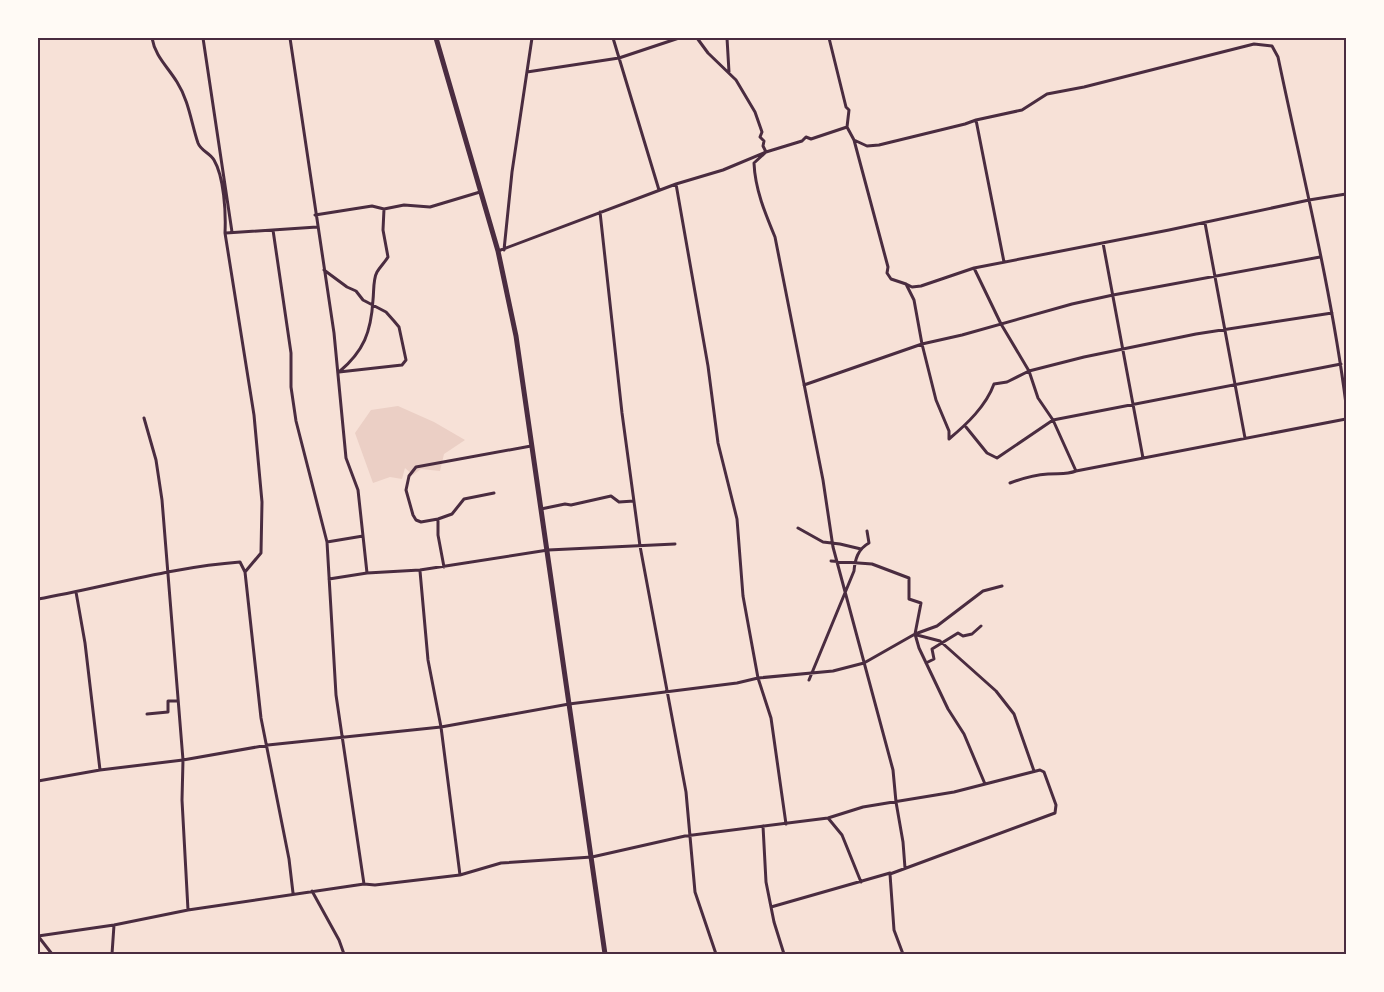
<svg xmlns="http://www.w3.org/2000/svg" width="1384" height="992" font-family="Lato,sans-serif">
<rect width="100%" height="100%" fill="#f7e1d7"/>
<!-- green -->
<path fill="#ebcfc5" d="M398 406 434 422 465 440 444 454 440 471 421 469 413 475 405 468 402 479 390 477 373 483 355 433 371 410Z"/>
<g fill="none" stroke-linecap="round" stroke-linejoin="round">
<!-- minor -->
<path stroke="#4a2c40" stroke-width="3" d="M152 38C155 56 167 66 177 82 189 101 191 122 198 143 201 151 210 153 214 160 224 177 226 212 225 233L254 415 262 502 261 553 245 572 261 718 289 859 293 893
M203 38 232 232
M290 38 334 333 346 458 358 490 363 536 327 542
M613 38 659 190
M697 38 708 53 736 80 755 112 762 132 760 137 764 141 763 146 766 152 754 163C755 189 765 213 775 237L823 480 833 547 893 770 896 802 903 842 905 868
M727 38 729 72
M829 38 846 107 849 110 847 127 854 140 888 267 887 273 891 279 906 284 914 300 922 344 936 400 949 431V439C967 424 986 406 994 384L1007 382 1029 371 1084 357 1196 334 1332 313
M527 72 619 58 679 38
M976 120 1004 262
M854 140 867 146 879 145 965 124 976 120 1022 110 1047 94 1084 87 1254 44 1272 46 1278 57C1302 172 1331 287 1346 404
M676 184 708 366 718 443 737 519 743 596 758 678 771 718 786 824
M600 212 622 413 640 546 686 792 695 892 716 954
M315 215 372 206 384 209
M1205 223 1245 438
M273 230 291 353V387L296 421 327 542 336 695 364 884
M226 233 317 227
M1103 243 1143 458
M504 250 512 172 532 38
M498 251 676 184 723 170 766 152 802 141 806 137 811 139 847 127
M974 268 1001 324 1029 371 1038 398 1053 420 1076 471 1346 419
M324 270 347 287 356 291 363 300 386 312 394 321 399 327 406 360 402 365 339 372C364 351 371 332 373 300 374 291 373 279 377 272 380 267 385 262 388 257L383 230 384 209 404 205 430 207 480 192
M906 284 912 287 921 286 974 268 1169 230 1309 200 1346 194
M804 385 922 344 962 335 1072 304 1113 295 1320 257
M144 418 156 460 162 500 183 760 182 800 188 910
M966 427 987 453 997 458 1053 420 1341 364
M1010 483C1023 478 1034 475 1048 474 1059 473 1066 475 1076 471
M494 493 464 499 452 514 438 519 421 522 416 520 413 515 406 490 409 476 416 467 531 446
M541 509 565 504 571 505 611 496 619 502 634 501
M438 519V535L444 567
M798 528 823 542 840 544 861 549
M363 536 367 573
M831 561 872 564 909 578V599L921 603 915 634 919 648 948 709 964 734 985 784
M420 571 428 660 441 727 460 875
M329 579 367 573 420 570 548 550 675 544
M76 592 85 643 100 770
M38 599C105 587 172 567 240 562L245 572
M917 635 940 641 996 691 1014 714 1034 771
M926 663 934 659 932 649 958 633 963 636 972 634 981 626
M809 680 854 571C855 559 858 549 869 543L867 531
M147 714 168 712V701H178
M38 781 100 770 183 760 268 745 441 727 569 704 737 683 758 678 833 671 864 663 915 634 937 626 983 591 1002 586
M828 818 842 835 861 882
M763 826 766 882 774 922 784 954
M890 874 894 930 903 954
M312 891 339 940 344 954
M771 907 890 873
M38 936 114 925 188 910 364 884 375 885 460 875 501 863 592 857 685 836 828 818 863 807 954 792 1040 770 1044 772 1056 805 1055 813 890 874
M38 936 52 954
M112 954 114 925"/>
<!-- trunk -->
<path stroke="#4a2c40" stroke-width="5" d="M436 38 498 251 516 336 605 954"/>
</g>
<!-- border -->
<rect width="1384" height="992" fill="none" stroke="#fffaf5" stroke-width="78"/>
<rect x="39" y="39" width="1306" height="914" fill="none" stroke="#4a2c40" stroke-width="2"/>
</svg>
